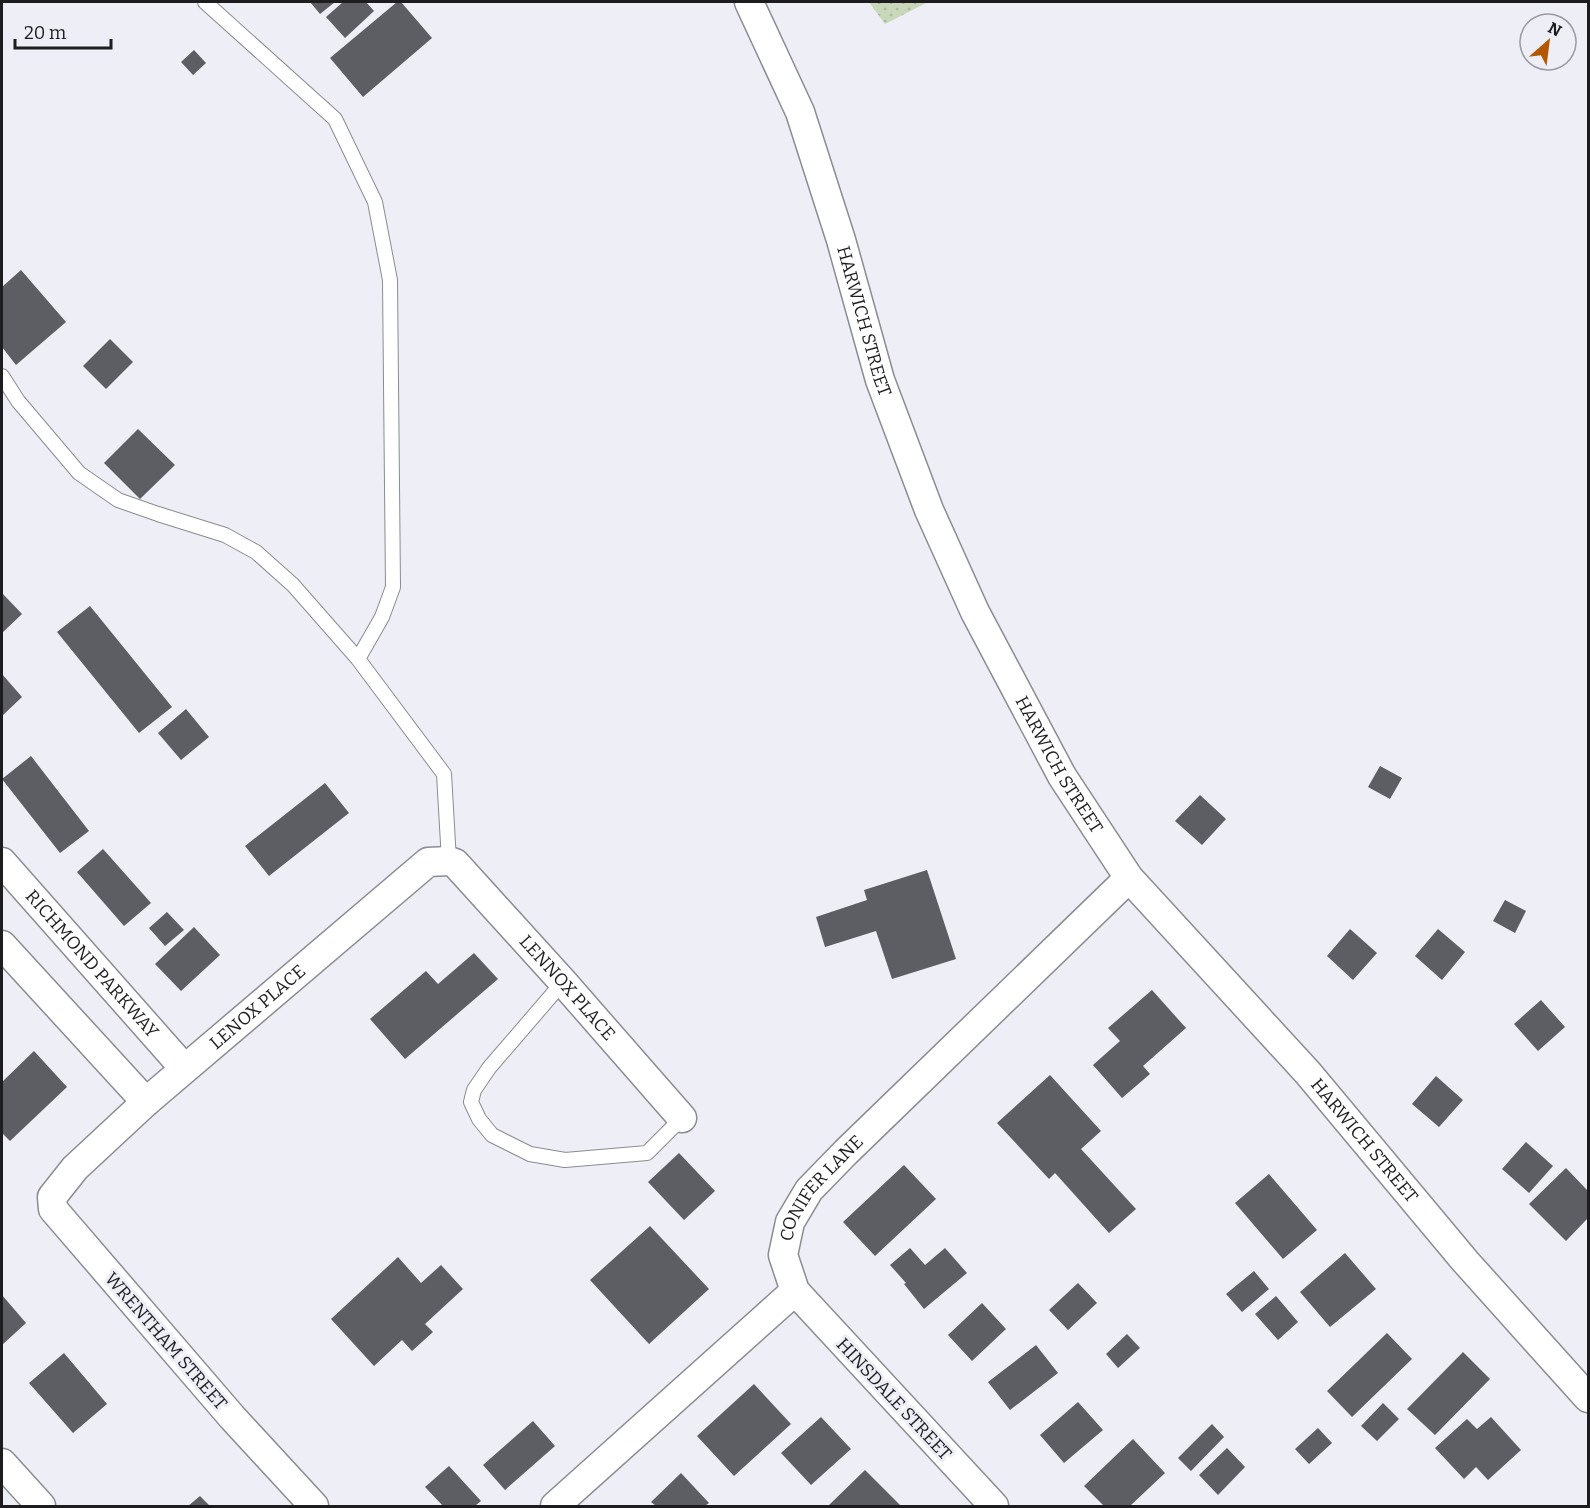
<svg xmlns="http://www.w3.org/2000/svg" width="1590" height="1508" font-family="Bitter,serif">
<defs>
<pattern id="green-dots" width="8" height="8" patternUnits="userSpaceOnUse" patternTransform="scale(1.5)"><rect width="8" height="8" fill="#c9d8b9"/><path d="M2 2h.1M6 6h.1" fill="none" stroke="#acb99f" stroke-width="1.8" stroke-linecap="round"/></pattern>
</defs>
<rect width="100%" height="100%" fill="#edeef6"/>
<!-- green -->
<path fill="url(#green-dots)" d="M869 2H928L885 24Z"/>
<!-- building -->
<path fill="#5d5d64" d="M310 2H335L320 14Z
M343 2H366L374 11 345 38 326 17Z
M397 2H401L432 38 363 97 330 58Z
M194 50 206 63 193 75 181 62Z
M21 270 66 322 16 365 2 347V287Z
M110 339 133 362 106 389 83 366Z
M138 429 175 465 140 499 104 463Z
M2 593 22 614 2 633Z
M90 606 172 707 139 733 57 632Z
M2 674 22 697 2 716Z
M186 709 209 737 181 760 158 733Z
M31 756 89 831 60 853 2 779Z
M1380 766 1402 778 1390 799 1368 787Z
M325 783 349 813 269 876 245 846Z
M1200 795 1226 819 1202 845 1175 821Z
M103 849 151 903 124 926 77 872Z
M927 870 956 959 892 979 876 931 825 947 816 917 867 900 864 890Z
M1505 900 1526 911 1515 933 1493 921Z
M167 912 184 930 165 946 149 928Z
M194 927 220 955 181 991 155 964Z
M1350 929 1377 953 1353 980 1327 956Z
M1438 929 1465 952 1442 980 1415 956Z
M474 953 498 979 405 1059 370 1019 426 971 438 984Z
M1152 990 1186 1028 1143 1066 1150 1074 1122 1098 1093 1065 1120 1041 1108 1028Z
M1541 1000 1565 1027 1538 1051 1514 1024Z
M34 1051 67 1087 10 1141 2 1133V1082Z
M1050 1075 1101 1131 1081 1149 1136 1209 1109 1233 1055 1173 1049 1179 997 1123Z
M1436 1076 1463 1100 1439 1127 1412 1104Z
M1526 1142 1553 1166 1529 1193 1502 1169Z
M679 1153 715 1191 684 1220 648 1182Z
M904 1165 936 1199 875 1256 843 1222Z
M1566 1168 1588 1191V1218L1566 1241 1529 1204Z
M1269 1174 1317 1230 1283 1259 1235 1203Z
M650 1226 709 1289 649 1344 590 1280Z
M910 1248 925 1265 945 1248 967 1273 924 1309 904 1284 906 1283 890 1265Z
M1345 1253 1376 1289 1330 1327 1300 1292Z
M398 1257 421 1283 441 1265 463 1289 425 1324 433 1332 412 1351 402 1340 374 1366 331 1319Z
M1254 1271 1269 1289 1242 1312 1226 1294Z
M1078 1283 1097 1303 1068 1330 1049 1310Z
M2 1295 26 1323 2 1345Z
M1276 1296 1298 1322 1278 1340 1255 1314Z
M982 1303 1006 1329 972 1361 948 1335Z
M1387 1333 1412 1359 1352 1417 1327 1391Z
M1127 1334 1140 1348 1118 1368 1106 1354Z
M1036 1345 1058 1373 1010 1410 988 1382Z
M1463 1352 1490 1379 1435 1435 1407 1409Z
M64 1353 107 1404 73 1433 29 1383Z
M754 1384 791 1424 734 1476 697 1436Z
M1078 1402 1103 1430 1064 1463 1040 1435Z
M1383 1403 1399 1419 1377 1441 1361 1426Z
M821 1417 851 1449 811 1485 781 1453Z
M1491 1417 1521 1450 1488 1480 1476 1467 1464 1479 1435 1448 1467 1419 1477 1429Z
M533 1421 555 1446 505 1490 483 1465Z
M1212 1424 1224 1437 1191 1471 1178 1458Z
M1318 1428 1332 1443 1309 1464 1295 1449Z
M1133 1439 1165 1473 1130 1506H1104L1084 1486Z
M1227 1448 1245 1467 1218 1495 1199 1475Z
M449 1466 481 1501 475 1506H443L425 1487Z
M865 1470 901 1506H828Z
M681 1473 709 1503 705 1506H656L651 1502Z
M200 1496 210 1506H188Z"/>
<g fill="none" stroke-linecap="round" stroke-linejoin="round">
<defs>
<path id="lane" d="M205 2 335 119 375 202 390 280 393 587 382 617 358 659 444 774 449 861
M2 376 18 401 79 473 118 500 158 514 225 535 256 552 293 585 358 659
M563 982 489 1068 474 1090 471 1102 479 1119 492 1135 530 1154 565 1160 647 1153 682 1118"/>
<g id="street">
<path id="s1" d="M749 2 800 112 841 240 880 380 929 510 975 612 1062 776 1129 878 1308 1073 1465 1261 1588 1398"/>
<path id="s2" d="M2 862 184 1068"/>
<path d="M2 945 146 1102"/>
<path d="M2 1463 41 1506"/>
<path id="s3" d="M314 1506 232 1417 53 1209 52 1197 75 1168 146 1102 428 862 449 861 455 863 563 982 682 1118"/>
<path d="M555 1506 795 1291"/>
<path id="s4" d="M994 1506 795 1291 783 1255 790 1222 809 1190 846 1152 1129 878"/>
</g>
</defs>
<!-- lane casing -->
<use href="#lane" stroke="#8a8c93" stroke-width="16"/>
<!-- street casing -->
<use href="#street" stroke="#8a8c93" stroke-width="31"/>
<!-- lane -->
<use href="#lane" stroke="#fff" stroke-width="14"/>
<!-- street -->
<use href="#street" stroke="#fff" stroke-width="28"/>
</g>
<g text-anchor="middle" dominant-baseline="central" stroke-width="6" stroke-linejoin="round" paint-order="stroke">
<!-- street labels -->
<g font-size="18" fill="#1d1d20" stroke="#edeef6">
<text stroke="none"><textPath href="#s1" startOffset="340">HARWICH STREET</textPath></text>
<text stroke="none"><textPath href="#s1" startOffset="826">HARWICH STREET</textPath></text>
<text stroke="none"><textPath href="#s2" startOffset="136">RICHMOND PARKWAY</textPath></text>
<text stroke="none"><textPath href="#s3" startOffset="1107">LENNOX PLACE</textPath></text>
<text stroke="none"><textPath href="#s3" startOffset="688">LENOX PLACE</textPath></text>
<text stroke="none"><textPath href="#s1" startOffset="1312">HARWICH STREET</textPath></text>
<text stroke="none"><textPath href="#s4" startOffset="410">CONIFER LANE</textPath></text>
<text transform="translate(166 1341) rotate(49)">WRENTHAM STREET</text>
<text transform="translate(894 1399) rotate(47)">HINSDALE STREET</text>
</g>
</g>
<!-- border -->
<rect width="1590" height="1508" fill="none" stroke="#1d1d20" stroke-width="6"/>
<!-- north arrow -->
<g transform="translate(1548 42) rotate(28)"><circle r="28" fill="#edeef6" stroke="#9a9aa0" stroke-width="1.5"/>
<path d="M0-4.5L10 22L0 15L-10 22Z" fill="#b45700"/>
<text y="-9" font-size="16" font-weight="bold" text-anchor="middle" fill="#1d1d20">N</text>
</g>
<!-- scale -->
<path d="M15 39v9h96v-9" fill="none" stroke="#1d1d20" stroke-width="3"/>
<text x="24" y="39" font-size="18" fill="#1d1d20" stroke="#edeef6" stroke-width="4.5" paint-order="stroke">20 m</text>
</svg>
